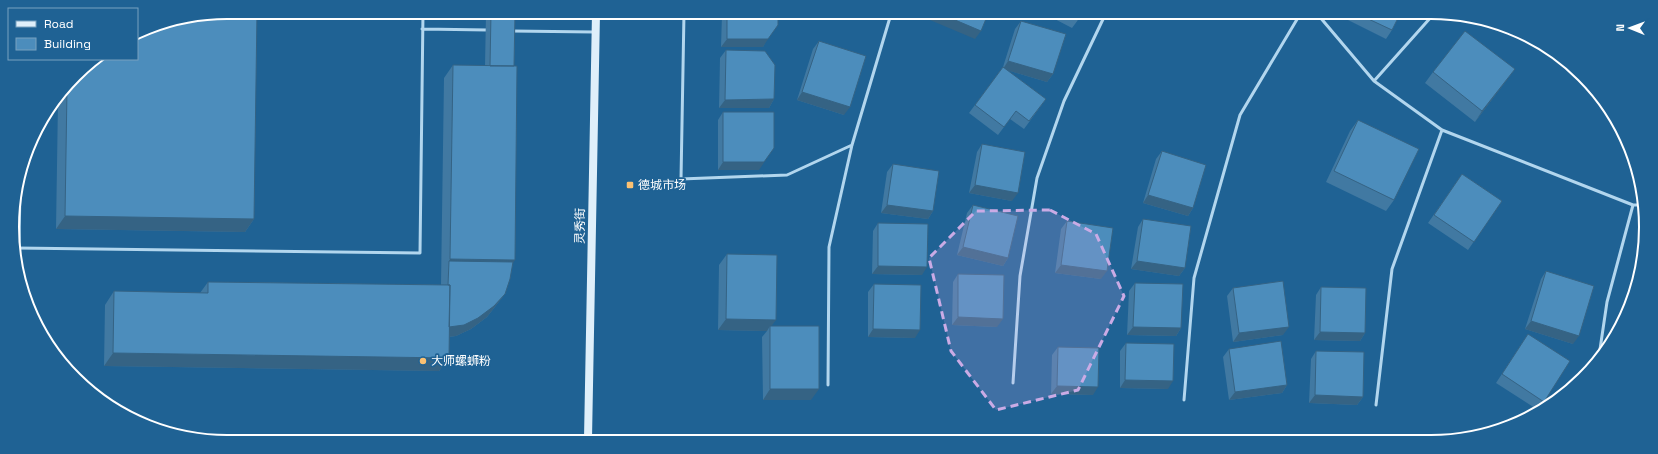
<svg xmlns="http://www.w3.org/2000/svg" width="1658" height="454" font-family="'Space Grotesk','Noto Sans SC',sans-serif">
<rect width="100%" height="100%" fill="#1f6294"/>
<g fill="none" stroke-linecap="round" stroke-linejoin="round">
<!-- lane -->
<path stroke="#b2d6ee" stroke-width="3" d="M684 13 681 179 787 175 852 145
M1319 16 1374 81 1442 130 1633 205H1642
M422 29 488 30
M512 31 594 32
M1374 81 1432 16
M16 248 420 253 423 13
M19 248 20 184
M1599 356 1607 302 1633 205
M1013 383 1020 276 1037 178 1064 101 1105 15
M828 385 829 247 852 145 891 14
M1184 400 1194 278 1240 115 1299 16
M1376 405 1392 269 1442 130"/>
<!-- secondary -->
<path stroke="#dfeffa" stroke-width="8" d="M588 439 596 13"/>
</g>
<!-- wall -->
<path fill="#4179a2" d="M486 13H515L514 66 513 262 505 294 487 317 471 329 456 336 449 337V358L439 371 104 366 105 305 114 291 200 293 208 282 441 285 444 78 453 65 485 66Z
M722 14H778L763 47H721Z
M1047 15H1081L1078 20 1072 28Z
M1340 16H1399L1392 30 1386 39Z
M1021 21 1053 74 1047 82 1007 70 1046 99 1024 129 1010 119 998 135 969 113 1003 67 1015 29Z
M819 41 844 115 797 100 813 49Z
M726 50 774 99 769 108H719L720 58Z
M85 66 254 219 245 232 56 229 58 101Z
M1515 69 1475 122 1425 83 1433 72Z
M723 112 759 170H718V120Z
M1358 120 1394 200 1386 211 1326 182 1350 131Z
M982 144 1012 201 969 193 977 152Z
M1162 151 1193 208 1188 216 1143 203 1156 159Z
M893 164 933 211 928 219 881 213 887 172Z
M1462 174 1502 201 1468 250 1428 223Z
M973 205 1008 258 1003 266 957 255 967 213Z
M1143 219 1185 268 1179 276 1131 269 1138 227Z
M1067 221 1101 279 1055 273 1061 229Z
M878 223 922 275 872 274 873 231Z
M727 254 771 326 811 400H763L762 337 767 331 718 330 719 265Z
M1546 271 1573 344 1525 329 1541 279Z
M958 274 997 327 952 325 953 282Z
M1135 283 1181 328 1176 336 1127 335 1129 291Z
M874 284 915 338 868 337V292Z
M1321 287 1365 333 1360 341 1314 340 1316 295Z
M1233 288 1283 335 1233 342 1227 296Z
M1528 334 1544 402 1538 410 1496 383Z
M1126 343 1168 389 1120 388V351Z
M1058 347 1093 395 1051 394 1052 355Z
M1229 349 1287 385 1282 393 1229 400 1223 357Z
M1316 351 1363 397 1357 405 1309 403 1311 359Z"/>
<!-- shaded-wall -->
<path fill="#356384" d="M934 14H941L981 31 975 39 930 20Z
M727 39H768L763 47H721Z
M1008 61 1053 74 1047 82 1003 69Z
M1515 69 1507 80 1475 122 1482 111Z
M802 92 850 107 844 115 797 100Z
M774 99 769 108H719L725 100Z
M774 148 759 170H718L723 162Z
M975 185 1018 193 1012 201 969 193Z
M1148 195 1193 208 1188 216 1143 203Z
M887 205 933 211 928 219 881 213Z
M65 216 254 219 245 232 56 229Z
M963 247 1008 258 1003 266 957 255Z
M450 259 515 260 506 273 449 261Z
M1137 261 1185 268 1179 276 1131 269Z
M1061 265 1107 271 1101 279 1055 273Z
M878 266 927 267 922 275 872 274Z
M505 294 487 317 471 329 456 336 440 338 448 327Z
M958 317 1003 319 997 327 952 325Z
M726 319 776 320 770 328V326L767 331 718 330Z
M1531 321 1579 336 1573 344 1525 329Z
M1133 327 1181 328 1176 336 1127 335Z
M1289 327 1283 335 1233 342 1239 333Z
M873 329 920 330 915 338 868 337Z
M1320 332 1365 333 1360 341 1314 340Z
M113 353 449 358 439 371 104 366Z
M1125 380 1173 381 1168 389 1120 388Z
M1287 385 1282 393 1229 400 1235 392Z
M1057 386 1098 387 1093 395 1051 394Z
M770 389H819L811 400H763Z
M1315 395 1363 397 1357 405 1309 403Z"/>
<!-- building -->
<path fill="#4c8dbc" stroke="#356384" d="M227 12H257L254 219 65 216 67 89 85 66 96 59H137V33L145 28Z
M491 13H515L514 66H490Z
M727 14H778V25L768 39H727Z
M941 14H988L981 31Z
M1068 15H1081L1078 20Z
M1362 16H1399L1392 30Z
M1021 21 1066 34 1053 74 1008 61Z
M1465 31 1515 69 1482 111 1433 72Z
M819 41 866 56 850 107 802 92Z
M726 50 765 51 775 65 774 99 725 100Z
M453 65 517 66 515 260 450 259Z
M1003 67 1046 99 1029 121 1016 111 1004 127 975 105Z
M723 112H774V148L764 162H723Z
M1358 120 1419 149 1394 200 1334 171Z
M982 144 1025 152 1018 193 975 185Z
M1162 151 1206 165 1193 208 1148 195Z
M893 164 939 171 933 211 887 205Z
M1462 174 1502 201 1474 242 1434 215Z
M973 205 1018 216 1008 258 963 247Z
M1143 219 1191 226 1185 268 1137 261Z
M1067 221 1113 228 1107 271 1061 265Z
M878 223 928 224 927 267 878 266Z
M727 254 777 255 776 320 726 319Z
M449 261 513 262 510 279 505 294 494 306 478 318 464 325 449 327 450 285H448Z
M1546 271 1594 286 1579 336 1531 321Z
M958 274 1004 275 1003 319 958 317Z
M1283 281 1289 327 1239 333 1233 288Z
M208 282 450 285 449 358 113 353 114 291 208 293Z
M1135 283 1183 284 1181 328 1133 327Z
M874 284 921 285 920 330 873 329Z
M1321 287 1366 288 1365 333 1320 332Z
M770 326H819V389H770Z
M1528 334 1570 361 1544 402 1502 374Z
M1281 341 1287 385 1235 392 1229 349Z
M1126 343 1174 344 1173 381 1125 380Z
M1058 347 1099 348 1098 387 1057 386Z
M1316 351 1364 352 1363 397 1315 395Z"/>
<!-- marked area -->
<path fill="#caabe5" fill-opacity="0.2" stroke="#caabe5" stroke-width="3" stroke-dasharray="8 5" stroke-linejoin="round" d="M1050 210 1096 234 1124 296 1078 390 996 410 951 351 929 258 976 211Z"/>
<!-- markers -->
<g fill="#fcc172" stroke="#1f6294" stroke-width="1.5">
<rect x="626" y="181" width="8" height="8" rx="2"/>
<circle cx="423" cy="361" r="4"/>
</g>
<g text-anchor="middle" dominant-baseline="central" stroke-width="3.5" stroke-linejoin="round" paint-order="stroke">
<!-- poi labels -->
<g font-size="12" fill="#fff" stroke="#1f6294" text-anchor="start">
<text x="638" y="185">德城市场</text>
<text x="431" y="361">大师螺蛳粉</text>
</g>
<!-- street labels -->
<g font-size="12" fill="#fff" stroke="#1f6294">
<text transform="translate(580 226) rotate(-89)">灵秀街</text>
</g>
</g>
<!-- crop -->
<path d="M0 0H1658V454H0ZM227 19H1431A208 208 0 0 1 1639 227V227A208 208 0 0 1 1431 435H227A208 208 0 0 1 19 227V227A208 208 0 0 1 227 19Z" fill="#1f6294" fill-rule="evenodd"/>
<path fill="none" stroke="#fff" stroke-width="2" d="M227 19H1431A208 208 0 0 1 1639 227V227A208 208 0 0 1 1431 435H227A208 208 0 0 1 19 227V227A208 208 0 0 1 227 19Z"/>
<!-- legend -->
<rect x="8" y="8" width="130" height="52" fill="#1f6294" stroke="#79a1bf"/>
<rect x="16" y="21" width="20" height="6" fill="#dfeffa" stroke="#79a1bf"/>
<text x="44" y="28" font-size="12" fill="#ffffff">Road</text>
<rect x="16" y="38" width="20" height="12" fill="#4c8dbc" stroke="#79a1bf"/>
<text x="44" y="48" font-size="12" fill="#ffffff">Building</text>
<!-- north arrow -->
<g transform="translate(1630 28) rotate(271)" stroke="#1f6294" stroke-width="3" paint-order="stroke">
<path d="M0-3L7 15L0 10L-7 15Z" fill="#ffffff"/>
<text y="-6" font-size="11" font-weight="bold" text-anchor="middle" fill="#ffffff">N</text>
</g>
</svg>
